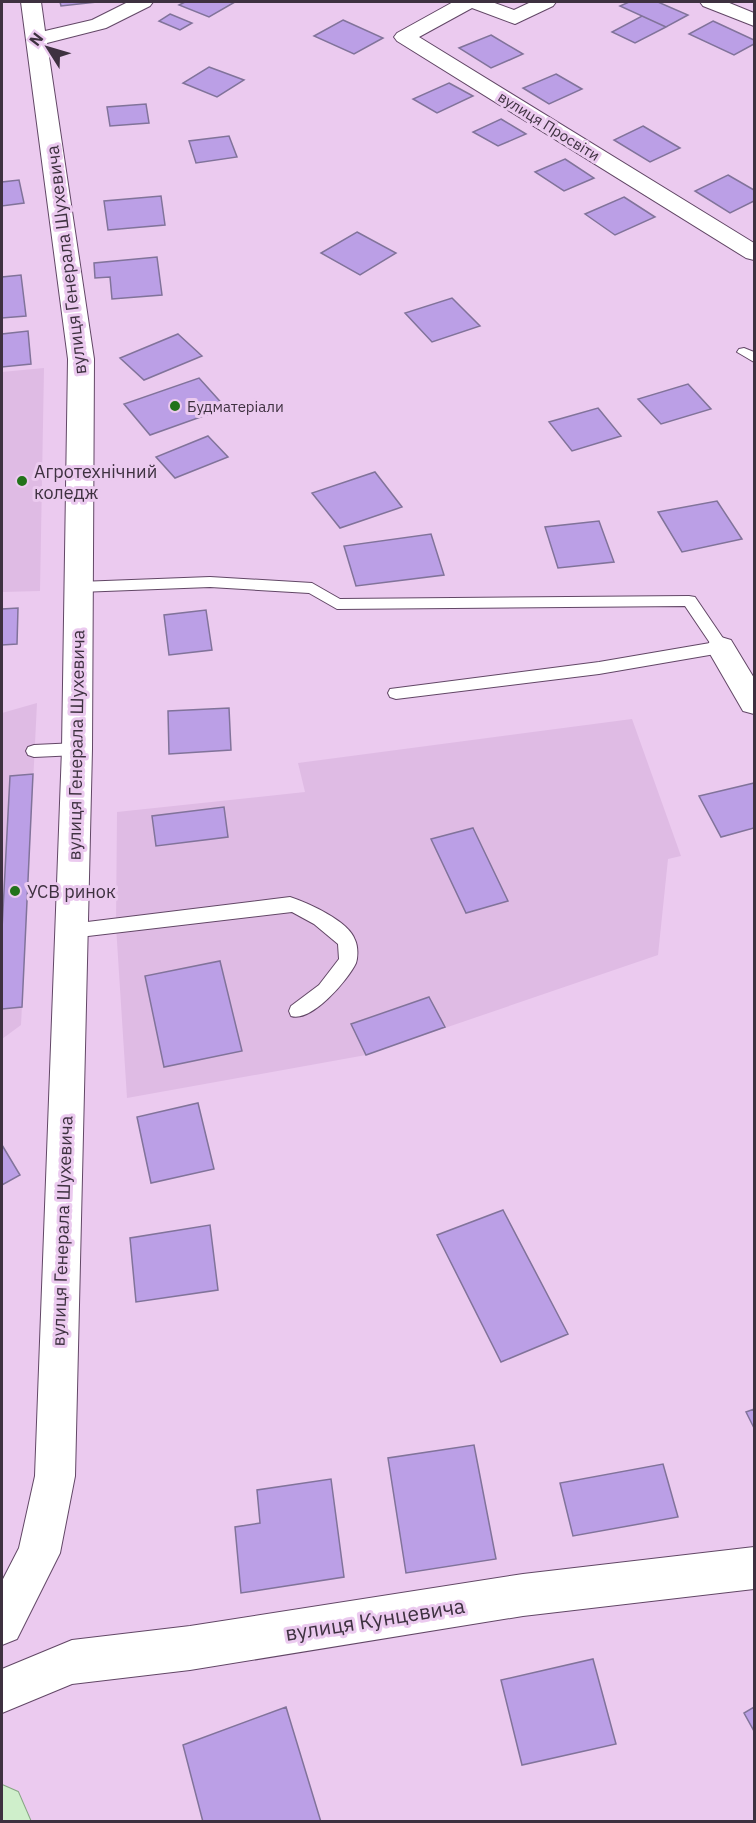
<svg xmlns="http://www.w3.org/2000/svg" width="756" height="1823" font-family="'IBM Plex Sans',sans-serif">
<rect width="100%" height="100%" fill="#ebcaef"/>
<!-- built -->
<path fill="#dfbbe4" d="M44 368 40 591 2 592V372Z
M37 703 21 1025 2 1039V713Z
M632 719 681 856 668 859 658 955 366 1055 127 1098 116 926 117 812 305 792 298 763Z"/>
<!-- building -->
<path fill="#bb9fe6" stroke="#81739a" stroke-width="1.5" d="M60 2H97L61 6Z
M185 2H235L209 17 179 5Z
M629 2H658L688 15 666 27 620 6Z
M170 14 192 23 180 30 159 21Z
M642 16 666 27 635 43 612 32Z
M343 20 383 38 354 54 314 36Z
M713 21 754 40V44L734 55 689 34Z
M491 35 523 54 491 68 459 48Z
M209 67 244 80 217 97 183 83Z
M556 74 582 89 549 104 523 88Z
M449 83 473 96 437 113 413 99Z
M146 104 149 123 110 126 107 107Z
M501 119 526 134 498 146 473 132Z
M643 126 680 148 650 162 614 140Z
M229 136 237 157 196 163 189 141Z
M565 159 594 178 564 191 535 172Z
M728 175 754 190V201L730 213 695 191Z
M19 180 24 203 2 206V182Z
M161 196 165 225 108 230 104 201Z
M624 197 655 217 615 235 585 214Z
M357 232 396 253 360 275 321 253Z
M157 257 162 295 112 299 110 277 95 278 94 263Z
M21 275 26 316 2 318V277Z
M452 298 480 326 432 342 405 313Z
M28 331 31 364 2 367V334Z
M178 334 202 356 144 380 120 358Z
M199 378 226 408 150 435 124 404Z
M688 384 711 409 661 424 638 399Z
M598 408 621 436 572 451 549 422Z
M208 436 228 457 175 478 156 457Z
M375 472 402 507 340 528 312 493Z
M717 501 742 539 682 552 658 512Z
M599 521 614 562 558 568 545 527Z
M431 534 444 575 356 586 344 546Z
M18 608 17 644 2 645V609Z
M206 610 212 650 169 655 164 615Z
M229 708 231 750 169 754 168 711Z
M33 774 22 1007 2 1009V929L10 776Z
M754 783V828L721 837 699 796Z
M224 807 228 837 156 846 152 816Z
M473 828 508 901 466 913 431 839Z
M220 961 242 1051 164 1067 145 976Z
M429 997 445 1027 366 1055 351 1024Z
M198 1103 214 1169 151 1183 137 1117Z
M2 1145 20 1175 2 1185Z
M503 1210 568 1334 501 1362 437 1235Z
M210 1225 218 1290 136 1302 130 1238Z
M754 1409V1428L746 1412Z
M474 1445 496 1559 406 1573 388 1458Z
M663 1464 678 1517 573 1536 560 1483Z
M331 1479 344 1577 241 1593 235 1527 260 1523 257 1490Z
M593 1659 616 1744 522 1765 501 1680Z
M286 1707 321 1822H203L183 1745Z
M754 1707V1731L744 1713Z"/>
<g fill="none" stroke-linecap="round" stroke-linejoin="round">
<defs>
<path id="service" d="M744 348 754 352V362L737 352 739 349Z
M210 577 312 583 340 599 689 596 695 597 729 647 727 651 721 653 599 674 396 699 390 697 388 693 390 689 599 662 710 643 685 606 337 609 309 593 210 587 79 592 74 591 71 587 74 583 79 582Z
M77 743 83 745 85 749 83 753 77 755 34 757 28 755 26 751 28 747 34 745Z
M290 897C308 903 349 921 355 940 358 946 358 957 356 963 348 980 311 1023 291 1016L289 1011 291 1006 319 985 339 959 338 944 314 924 292 912 71 938 65 936 62 931 65 926 71 924Z"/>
<path id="minor" d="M453 2H492L514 10 531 2H556L553 6 515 24 472 8 419 37 754 243V260L746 258 397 41 394 37 397 33Z
M700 2H727L754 13V26L703 6Z
M721 637 731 640 754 678V714L743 711 706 647 711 640Z
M754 1547V1589L523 1616 190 1670 72 1684 2 1713V1669L72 1640 190 1626 523 1574Z"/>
<path id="tertiary" d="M21 2H41L45 31 92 20 128 2H153L150 6 106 28 47 43 94 359 92 749 75 1476 60 1553 17 1639 2 1645V1581L19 1548 35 1476 62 749 68 359Z"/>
<path id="primary" d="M2 1785 18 1792 31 1822H2Z"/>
</defs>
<!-- service casing -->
<use href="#service" stroke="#624766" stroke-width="2"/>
<!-- minor casing -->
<use href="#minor" stroke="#624766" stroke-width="2"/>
<!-- tertiary casing -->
<use href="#tertiary" stroke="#624766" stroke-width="2"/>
<!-- primary casing -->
<use href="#primary" stroke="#87a684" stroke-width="2"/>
<!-- service -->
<use href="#service" fill="#fff" fill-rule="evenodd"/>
<!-- minor -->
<use href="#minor" fill="#fff" fill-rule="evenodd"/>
<!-- tertiary -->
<use href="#tertiary" fill="#fff" fill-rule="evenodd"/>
<!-- primary -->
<use href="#primary" fill="#cfefcb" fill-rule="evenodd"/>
</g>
<!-- markers -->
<g fill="#22721a" stroke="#ebcaef" stroke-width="2">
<circle cx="175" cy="406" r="6"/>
<circle cx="22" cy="481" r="6"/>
<circle cx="15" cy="891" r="6"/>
</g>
<g text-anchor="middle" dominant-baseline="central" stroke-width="6" stroke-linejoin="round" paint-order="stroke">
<!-- far-street labels -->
<g font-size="15" fill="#3e3140" stroke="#ebcaef">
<text transform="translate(549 126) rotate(32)">вулиця Просвіти</text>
</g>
<!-- far-poi labels -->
<g font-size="15" fill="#3e3140" stroke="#ebcaef" text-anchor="start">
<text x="187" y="406">Будматеріали</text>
</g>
<!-- street labels -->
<g font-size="18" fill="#3e3140" stroke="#ebcaef">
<text transform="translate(66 260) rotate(-97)">вулиця Генерала Шухевича</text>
<text transform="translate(76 745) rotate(-89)">вулиця Генерала Шухевича</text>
<text transform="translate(62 1231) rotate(-88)">вулиця Генерала Шухевича</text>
</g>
<!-- poi labels -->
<g font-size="18" fill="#3e3140" stroke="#ebcaef" text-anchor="start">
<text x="34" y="471">Агротехнічний<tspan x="34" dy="21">коледж</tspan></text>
<text x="27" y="891">УСВ ринок</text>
</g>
<!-- near-street labels -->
<g font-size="21" fill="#3e3140" stroke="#ebcaef">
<text transform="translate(375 1619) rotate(-9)">вулиця Кунцевича</text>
</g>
</g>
<!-- border -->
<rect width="756" height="1823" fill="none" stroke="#3e3140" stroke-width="6"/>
<!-- north arrow -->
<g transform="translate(48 48) rotate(307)" stroke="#ebcaef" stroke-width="4.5" paint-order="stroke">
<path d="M0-4.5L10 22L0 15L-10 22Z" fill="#3e3140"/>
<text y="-9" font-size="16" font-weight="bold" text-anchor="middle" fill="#3e3140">N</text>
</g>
</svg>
